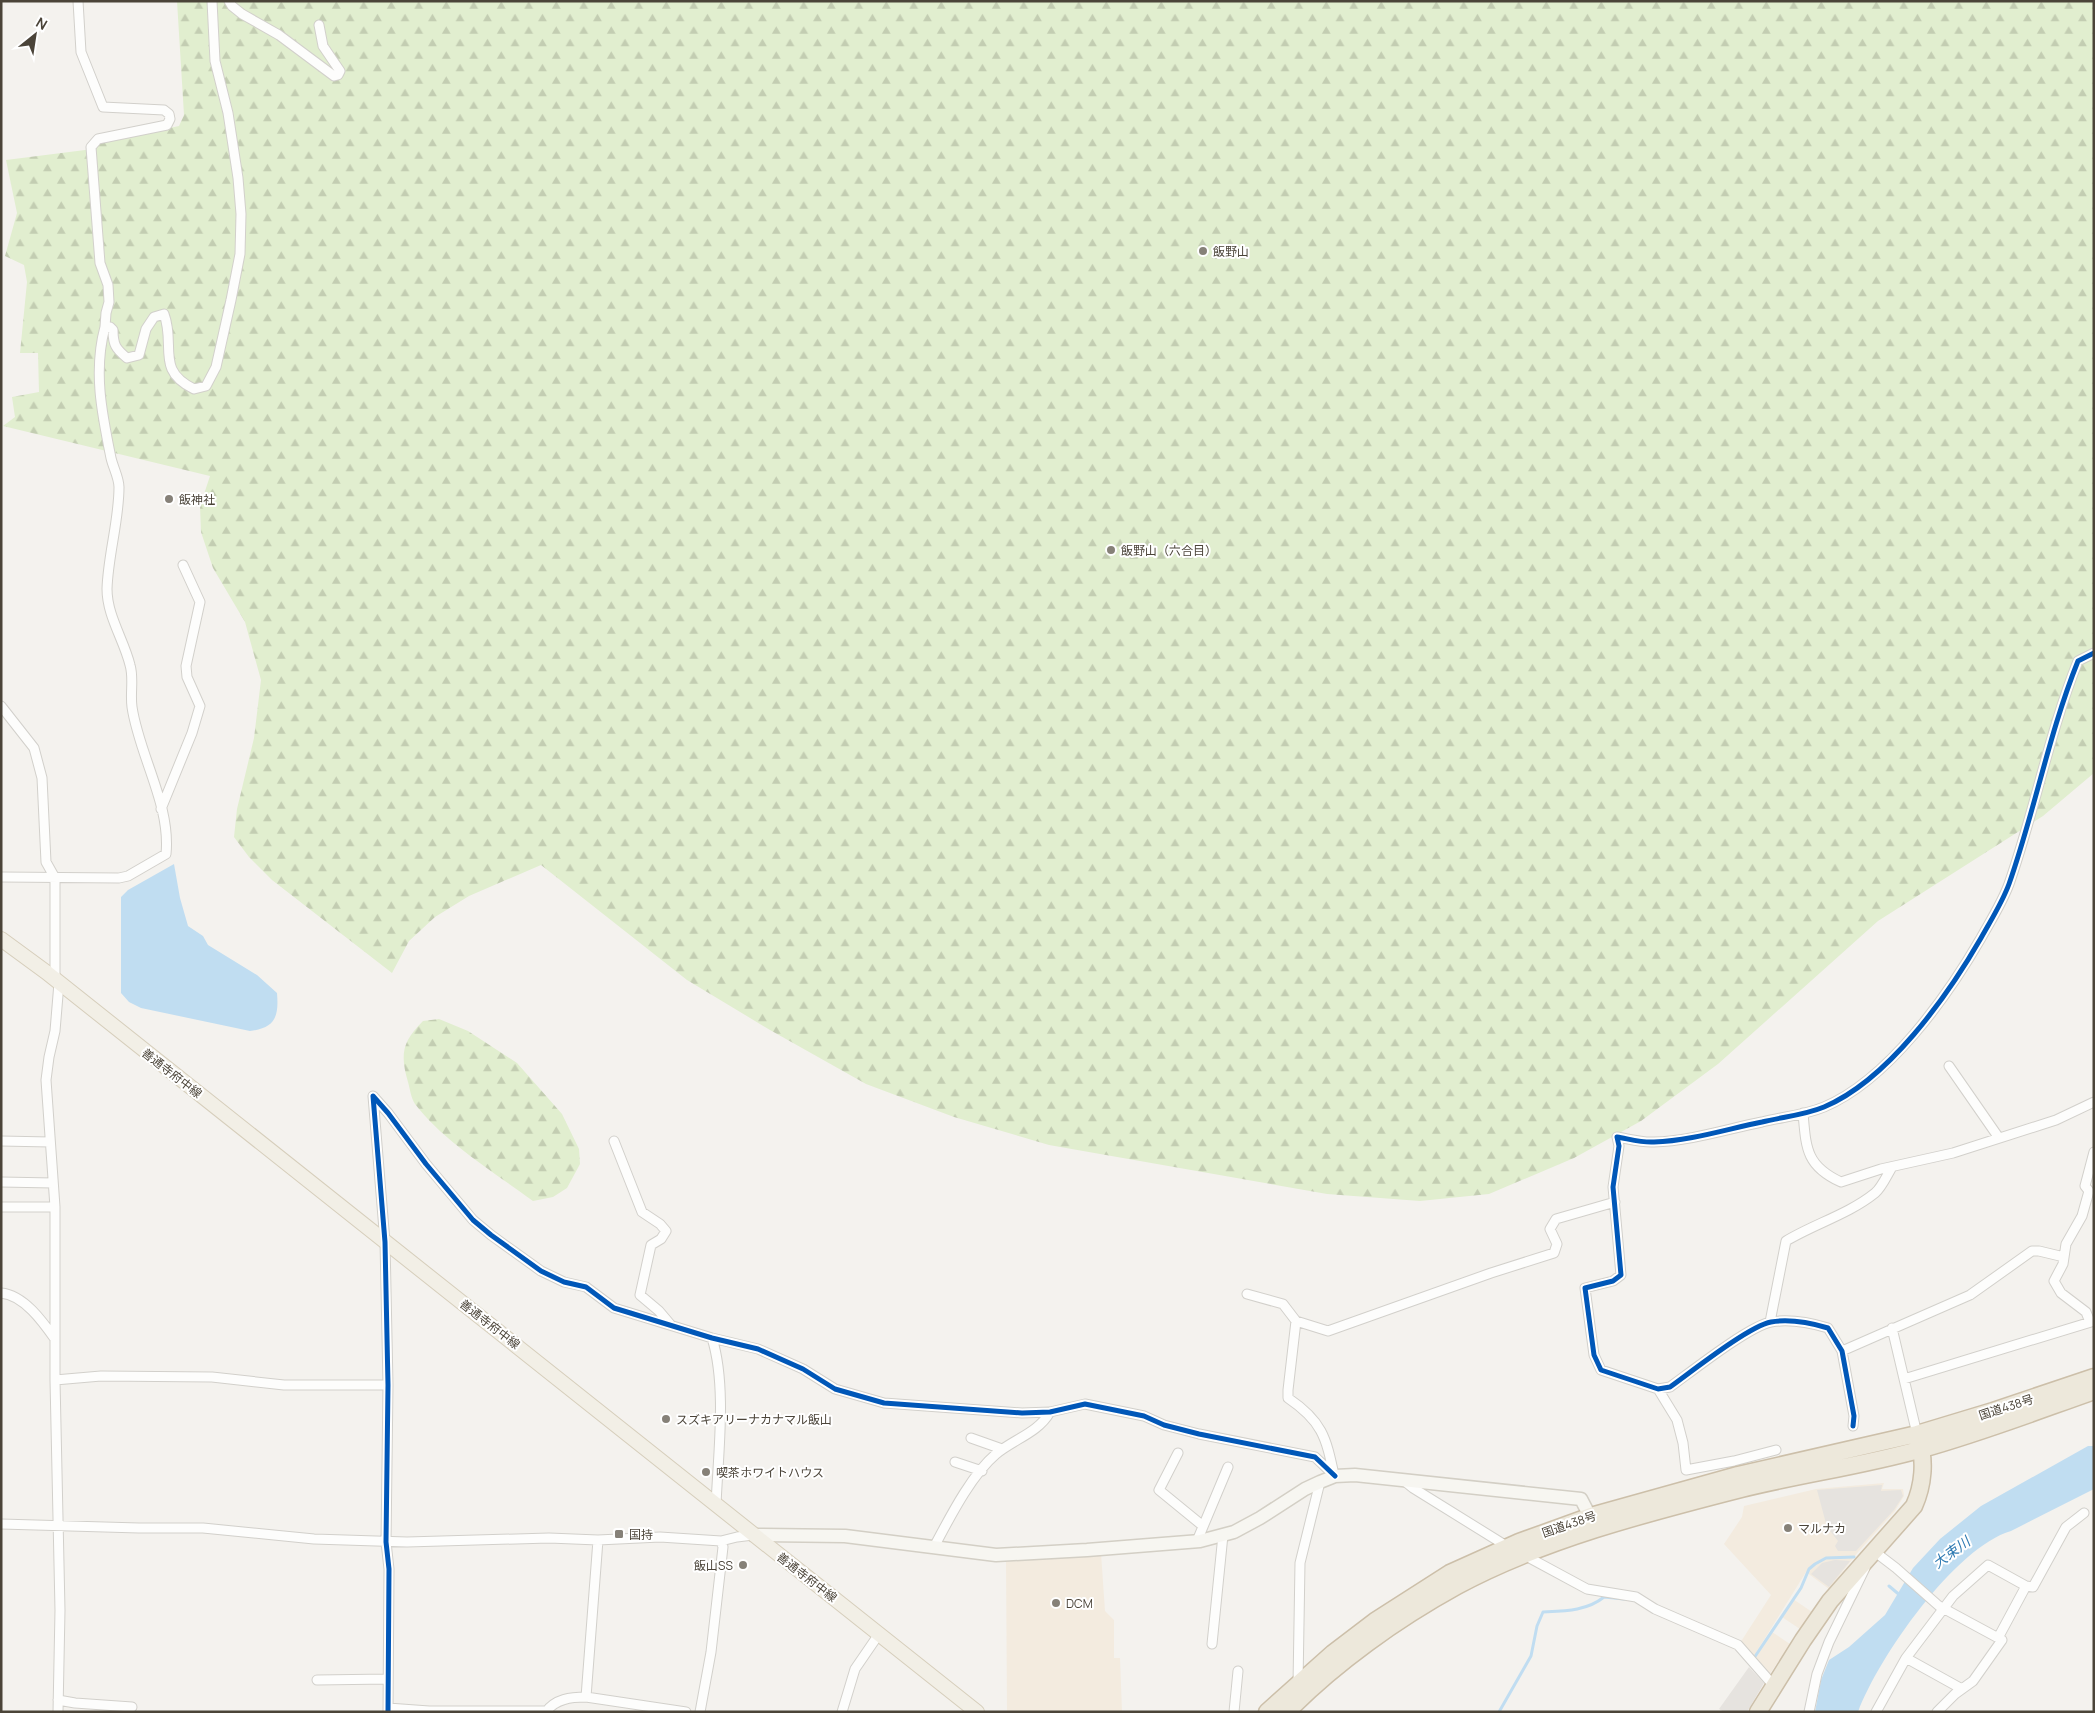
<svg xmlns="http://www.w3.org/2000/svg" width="2095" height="1713" font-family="Manrope,'Noto Sans JP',sans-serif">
<defs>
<pattern id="forest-firs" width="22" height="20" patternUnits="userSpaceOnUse" patternTransform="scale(1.25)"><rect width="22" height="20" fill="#e1eecf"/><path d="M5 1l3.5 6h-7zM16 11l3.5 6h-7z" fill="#c3cdb2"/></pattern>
</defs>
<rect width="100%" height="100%" fill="#f4f2ee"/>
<!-- commercial -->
<path fill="#f3ebdf" d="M1884 1483 1882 1489H1903L1904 1496 1895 1511 1858 1552 1829 1589 1806 1572 1754 1656 1740 1643 1771 1595 1724 1544 1742 1517 1744 1506 1816 1489Z
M1101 1553 1105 1611 1114 1620V1658H1120L1122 1712H1007L1006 1559Z
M1793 1599 1812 1612 1800 1629 1782 1617Z
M1772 1632 1790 1644 1769 1675 1755 1658Z"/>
<!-- forest -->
<path fill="url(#forest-firs)" d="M177 1H2094V773L2043 816 1878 921 1718 1064 1641 1121 1574 1158 1489 1194 1420 1201 1327 1194 1049 1145 954 1117 866 1084 770 1030 687 980 541 865 469 896 435 917 409 941 392 973 272 880 249 857 234 837 237 809 254 738 261 680 245 622 213 568 201 532 200 506 210 476 3 426 15 417 12 397 39 392 38 353H20L27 282 24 265 5 256 17 213 6 160 93 149 99 143 179 126 184 115Z
M439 1019 468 1031 517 1063 562 1114 579 1149 580 1164 567 1188 553 1197 533 1201C495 1173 443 1141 415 1104 411 1098 410 1089 408 1082 400 1054 402 1042 423 1021Z"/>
<!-- parking -->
<path fill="#e6e3df" d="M1882 1485 1881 1491 1901 1490 1903 1496 1894 1510 1856 1551H1838L1835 1546 1838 1541 1827 1527 1817 1490Z
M1835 1560 1850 1561 1829 1587 1811 1574 1822 1563Z
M1749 1667 1764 1683 1747 1712H1724L1719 1709Z"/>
<!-- water -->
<path fill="#c0ddf1" d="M174 864 180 898 188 926 203 936 208 945 257 975 277 993C279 1017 275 1028 250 1031L141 1008 129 1002 121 993V897L128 890Z
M2088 1446H2094V1489L2011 1531C1955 1547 1878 1658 1858 1712H1815L1821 1680 1829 1660 1849 1647 1885 1615 1913 1568 1940 1539 1981 1506Z"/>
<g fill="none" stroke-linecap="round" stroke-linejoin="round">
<!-- stream -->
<path stroke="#c0ddf1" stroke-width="3" d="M1889 1586 1902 1597
M1754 1658 1801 1588 1809 1569 1815 1564 1826 1558 1854 1557
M1499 1712 1531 1656 1537 1626 1543 1612C1564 1611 1587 1611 1604 1597L1624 1599"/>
<defs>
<path id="street" d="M78 1 81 52 103 107 164 110 169 114 170 119 167 125 98 139 91 147 100 263 108 285 109 302 106 313 105 327
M229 1 232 6 242 14 279 35 334 76 338 75 340 71 323 46 319 25
M1 706 34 748 42 778 46 862 55 878V979
M161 809 192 733 200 706 187 677 186 666 200 602 183 565
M1 877 119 878 128 876 166 854C171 805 139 755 132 707 130 693 134 678 130 665 124 640 107 616 107 589 108 555 119 521 119 487 119 478 113 467 111 458 102 414 93 371 105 327H110L113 330C113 345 116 349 127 358L139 355 146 329 154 317 164 314C176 346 155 370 194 389L206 386 216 367 231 300 240 254 241 214 238 178 228 113 215 61 212 1
M1949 1066 1999 1138
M1803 1113C1806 1148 1806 1166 1841 1182L1881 1169 1953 1153 2056 1120 2094 1102
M1 1141 50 1142
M614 1141 642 1212 660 1224 666 1231 661 1239 651 1245 640 1295 659 1311 670 1324
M1 1182 53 1183
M1 1207H55
M1 1293C24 1295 43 1322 55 1339
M1247 1294 1283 1304 1296 1321 1288 1390V1398C1322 1421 1326 1437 1334 1475
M1296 1321 1328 1331 1491 1273 1554 1253 1557 1244 1550 1229 1556 1219 1615 1202
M1770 1322 1786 1241C1814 1224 1849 1214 1875 1193 1882 1187 1887 1175 1892 1167
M2090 1322 2086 1312 2061 1293 2054 1281 2063 1264 2066 1244 2082 1216 2089 1191 2085 1186 2094 1152
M1892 1328 1917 1434
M712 1338C727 1386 718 1455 716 1505
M1842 1351 1970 1295 2032 1251H2039L2064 1257
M1904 1379 2094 1321
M55 1380 101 1376 212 1377 284 1385H388
M1658 1389 1677 1420 1683 1443 1686 1470 1734 1461 1776 1450
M1853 1426 1854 1416 1842 1351 1828 1328C1811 1323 1788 1319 1771 1322 1749 1326 1691 1372 1670 1387L1658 1389 1601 1370 1594 1355 1585 1288 1613 1281 1621 1275 1613 1187 1619 1146 1617 1137C1629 1139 1643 1143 1654 1142 1690 1141 1727 1129 1762 1122 1782 1117 1805 1115 1824 1107 1888 1080 1947 997 1981 938 1991 920 2002 903 2009 884 2035 810 2049 733 2078 661L2094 653
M971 1438 1002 1449
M1178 1453 1159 1490 1203 1526
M955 1462 982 1471
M1403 1480 1413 1488 1508 1547
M1 1524 139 1528H203L314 1539 407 1542 549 1538 598 1540 660 1537 721 1541 737 1537 753 1535
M1197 1541 1228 1467
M934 1547C949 1519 971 1475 996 1454 1014 1439 1038 1433 1050 1412
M1873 1552 1879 1555 1896 1568 1939 1606 2002 1640 1973 1681 1955 1694 1937 1712
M1524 1555 1587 1589 1636 1597 1655 1609 1738 1645 1774 1686
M2026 1586 2033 1587 2066 1527 2084 1513
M1212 1644 1223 1535
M1906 1658 1962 1689
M317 1680 388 1679
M1298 1684 1300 1563 1320 1482
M586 1697 598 1540
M58 1700 75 1703 132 1707
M388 1708 429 1711H546
M58 1712 60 1610 55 1380V1207L46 1080 49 1057 55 1031 59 983
M388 1712 389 1569 386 1542 388 1385 385 1242 373 1096 388 1113 426 1164 473 1220 491 1235 541 1271 564 1282 586 1287 614 1308 712 1338 758 1349 803 1369 835 1389 884 1403 1022 1413 1050 1412 1085 1404 1144 1416 1164 1425 1199 1434 1315 1457 1335 1476
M546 1712C555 1699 571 1697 586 1697L686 1712
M700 1712 711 1652 723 1547 721 1541
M842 1712 855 1669 879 1634
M1234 1712 1238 1671
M1809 1712 1817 1674 1829 1642 1865 1568
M1876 1712 1906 1658 1953 1596 1988 1565 2026 1586 1998 1638"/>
<path id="secondary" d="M753 1535 845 1536 996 1555 1087 1550 1200 1541 1234 1532 1260 1518 1305 1489 1320 1482 1335 1476 1355 1475 1581 1499 1594 1524"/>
<path id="primary" d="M1 939 46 972 977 1712"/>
<path id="highway" d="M1267 1712 1333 1653 1375 1621 1450 1573 1519 1542 1591 1516 1738 1475 1917 1434 1993 1411 2094 1377
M1287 1712C1335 1663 1397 1619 1457 1586 1542 1540 1647 1513 1741 1489 1801 1474 1862 1466 1922 1449 1980 1433 2037 1411 2094 1391
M1758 1712 1803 1640 1830 1601 1914 1506C1923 1486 1926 1460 1918 1439"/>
</defs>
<!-- street casing -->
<use href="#street" stroke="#d2d0cb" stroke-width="11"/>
<!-- secondary casing -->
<use href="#secondary" stroke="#d3cfc5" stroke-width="15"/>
<!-- primary casing -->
<use href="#primary" stroke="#d6cebb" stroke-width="16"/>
<!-- highway casing -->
<use href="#highway" stroke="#ccbfa9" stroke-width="19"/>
<!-- street -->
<use href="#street" stroke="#fdfdfc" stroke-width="9"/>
<!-- secondary -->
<use href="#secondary" stroke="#f7f6f1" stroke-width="12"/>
<!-- primary -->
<use href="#primary" stroke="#f2efe6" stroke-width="14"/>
<!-- highway -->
<use href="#highway" stroke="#ede8db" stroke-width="16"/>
<defs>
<path id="cycleway" d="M1853 1426 1854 1416 1842 1351 1828 1328C1811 1323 1788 1319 1771 1322 1749 1326 1691 1372 1670 1387L1658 1389 1601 1370 1594 1355 1585 1288 1613 1281 1621 1275 1613 1187 1619 1146 1617 1137C1629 1139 1643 1143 1654 1142 1690 1141 1727 1129 1762 1122 1782 1117 1805 1115 1824 1107 1888 1080 1947 997 1981 938 1991 920 2002 903 2009 884 2035 810 2049 733 2078 661L2094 653
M388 1712 389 1569 386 1542 388 1385 385 1242 373 1096 388 1113 426 1164 473 1220 491 1235 541 1271 564 1282 586 1287 614 1308 712 1338 758 1349 803 1369 835 1389 884 1403 1022 1413 1050 1412 1085 1404 1144 1416 1164 1425 1199 1434 1315 1457 1335 1476"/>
</defs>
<!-- cycleway casing -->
<use href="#cycleway" stroke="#fff" stroke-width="8"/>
<!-- cycleway -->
<use href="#cycleway" stroke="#0057b8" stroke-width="5"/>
</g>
<!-- markers -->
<g fill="#868178" stroke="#fff" stroke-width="2">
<circle cx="1203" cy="251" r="5"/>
<circle cx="169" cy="499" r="5"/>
<circle cx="1111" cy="550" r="5"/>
<circle cx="666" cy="1419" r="5"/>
<circle cx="706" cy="1472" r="5"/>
<circle cx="1788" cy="1528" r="5"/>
<rect x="614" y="1529" width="10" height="10" rx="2.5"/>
<circle cx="743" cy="1565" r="5"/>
<circle cx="1056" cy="1603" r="5"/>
</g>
<g text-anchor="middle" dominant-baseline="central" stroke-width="4" stroke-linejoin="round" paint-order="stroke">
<!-- poi labels -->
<g font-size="12" fill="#4b4439" stroke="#fff" text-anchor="start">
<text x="1213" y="251">飯野山</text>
<text x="179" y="499">飯神社</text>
<text x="1121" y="550">飯野山（六合目）</text>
<text x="676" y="1419">スズキアリーナカナマル飯山</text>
<text x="716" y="1472">喫茶ホワイトハウス</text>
<text x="1798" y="1528">マルナカ</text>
<text x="629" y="1534">国持</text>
<text x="733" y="1565" text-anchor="end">飯山SS</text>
<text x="1066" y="1603">DCM</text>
</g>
<!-- street labels -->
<g font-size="12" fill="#4b4439" stroke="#fff">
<text transform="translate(172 1073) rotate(38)">善通寺府中線</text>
<text transform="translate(490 1324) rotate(38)">善通寺府中線</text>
<text transform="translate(2006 1407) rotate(-18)">国道438号</text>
<text transform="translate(1569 1524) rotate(-19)">国道438号</text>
<text transform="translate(807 1577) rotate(38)">善通寺府中線</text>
</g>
<!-- water labels -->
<g font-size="14" font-style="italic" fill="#2e7ab2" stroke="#fff">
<text transform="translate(1951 1552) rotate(-37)">大束川</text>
</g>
</g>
<!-- border -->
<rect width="2095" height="1713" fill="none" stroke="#4b4439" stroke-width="5"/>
<!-- north arrow -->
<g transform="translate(35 35) rotate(30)" stroke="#ffffff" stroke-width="4" paint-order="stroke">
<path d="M0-4L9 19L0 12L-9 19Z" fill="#4b4439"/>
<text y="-8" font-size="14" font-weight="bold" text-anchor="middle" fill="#4b4439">N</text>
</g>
</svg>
